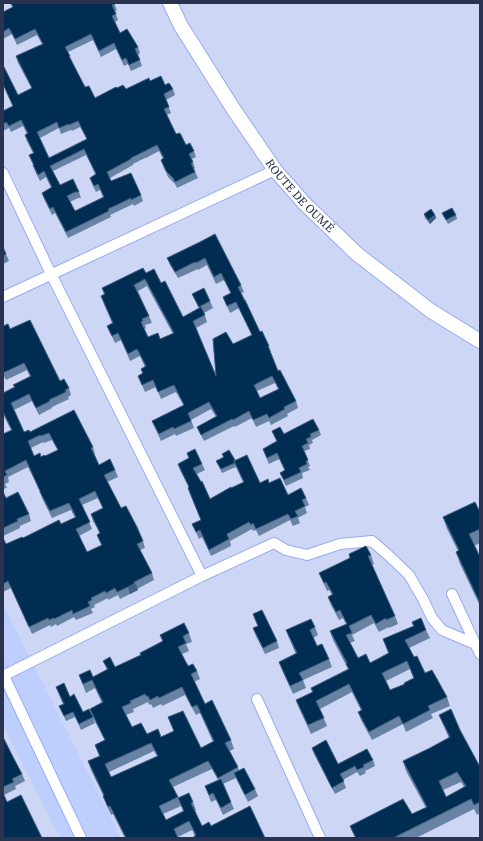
<svg xmlns="http://www.w3.org/2000/svg" width="483" height="841" font-family="'Source Serif 4',serif">
<rect width="100%" height="100%" fill="#cdd7f5"/>
<!-- built -->
<path fill="#becefe" d="M3 604 121 838H60L3 725Z"/>
<g fill="none" stroke-linecap="round" stroke-linejoin="round">
<defs>
<path id="street" d="M3 173 51 274 202 576
M3 297 275 170
M452 594 480 654
M3 674 81 838
M3 676 202 576 274 543 286 550 307 555 340 544 372 541 388 555 409 575 423 599 432 618 442 630 475 644
M257 699 320 838"/>
<g id="secondary">
<path id="s1" d="M170 3 181 26 234 110 275 170 304 203 357 254 431 311 480 341"/>
</g>
</defs>
<!-- street casing -->
<use href="#street" stroke="#95abf3" stroke-width="12"/>
<!-- secondary casing -->
<use href="#secondary" stroke="#95abf3" stroke-width="16"/>
<!-- street -->
<use href="#street" stroke="#fff" stroke-width="10"/>
<!-- secondary -->
<use href="#secondary" stroke="#fff" stroke-width="14"/>
</g>
<!-- wall -->
<path fill="#6882a4" fill-rule="evenodd" d="M10 3H114L117 10 115 11 118 20 115 22 120 33 138 47 140 53 138 55 142 66 131 71 128 64 124 66 116 49 101 57 93 40 68 52 72 62 85 87 95 98 117 88 126 89 150 81 165 85 173 89 175 95 166 100 171 113 167 115 176 134 186 145 194 151 196 157 192 159 195 168 194 169 198 178 177 188 175 184 168 177 161 160 163 159 159 151 146 158H145L133 164V165L110 178 111 181 141 195 143 201 134 206 133 204 125 208 110 215 111 217 68 238 55 213 52 215 44 199 42 193 51 188 46 177 40 181 35 171 33 165 29 155 33 153 27 141 25 135 27 134 23 126 11 132 9 128 3 131V111L13 106 3 85V65L18 95 32 89 18 63 16 56 42 44 37 35 17 45 12 34 3 39V12L13 7ZM80 127 87 139 49 158 40 138 59 128 61 134 71 130 72 131ZM86 155 96 175 90 178 92 184 96 192 100 190 103 197 75 211 70 202 78 198H81L79 192 60 185 53 171Z
M442 213 456 215 457 219 448 224Z
M424 214 435 215 436 218 430 224 425 218Z
M200 242 241 285 244 292 241 293 260 332 269 346 271 353 278 371 296 401 298 408 287 414 288 416 271 425 269 421 256 427 252 418 235 427 234 426 204 441 197 427 216 417 211 409 191 420 194 428 176 436 175 434 161 441 155 428 152 421 184 406 176 392 161 399 156 387 145 392 138 376 143 374 141 369 145 367 140 356 130 361 121 340 115 343 107 326 112 323 101 296 104 294 102 288 146 273 161 283 183 317 199 309 192 294 210 301 213 308 204 313 207 322 196 328 216 376 233 344 252 335 239 308 230 313 223 297 231 293 224 280 216 284 207 265 198 270V269L178 278 170 265 167 258ZM147 286 173 334 160 339 148 337 144 329 146 328 145 325 152 323 149 316 138 291ZM275 383 278 389 260 398 257 391Z
M3 247 9 261 3 264Z
M3 326 10 329 60 381 69 388 71 395 68 397 69 399 52 407V408L39 415 32 401 14 410 24 432H30L74 410 93 447 95 454V455L99 465 115 470 118 477 107 482 121 508 143 541 145 548 140 550 152 573 154 580 137 589 138 590 120 599 118 595 108 600V598L94 605 95 607 91 609 93 613 76 620 74 617 57 626 56 624 51 627 50 625 32 634 11 588 3 592V538L6 544 61 524 75 518 71 510 52 518 42 498 40 491 28 467 8 477 9 482 5 484 7 488 3 489V434L11 430 3 414V393L14 387 30 377 27 370 6 380 3 374ZM52 440 58 450 45 456H34L31 448 43 442 44 443ZM98 498 103 508 91 514 93 521 100 533 97 535 101 545 87 552 79 536 92 529 82 505Z
M319 430 321 435 312 440 313 443 309 445 310 449 304 451 310 466 308 467 310 470 302 473 303 478 286 486 280 473 285 471 279 459 269 464 265 455 263 449 277 442 272 431 284 434Z
M187 453 202 464 205 470 197 474 210 499 243 482 236 467 222 473 216 461 223 458 222 454 235 460 260 483H269L288 495 306 498 309 505 305 507 307 513 298 518 300 523 293 526 290 520 259 536 256 530 253 531 252 529 230 541 231 546 211 556 202 537 199 539 192 524 201 520 190 494 188 488 189 487 180 470 178 464 189 458Z
M3 492 6 498 29 514 31 521 20 526V528L3 536Z
M480 512V543L474 546 480 557V606L460 564 456 552 458 551 447 529 443 517Z
M349 554 371 555 374 564 372 565 395 616 398 624 389 628V627L379 632 374 623 352 635 355 641 350 643 358 658 370 663 388 653 383 639 413 626 412 622 426 630 430 638 409 648 414 657 425 673 447 697 450 706 431 714 433 718 406 732 403 724 372 740 361 720 358 712 361 710 352 692 320 709 327 726 311 734 299 708 296 700 312 692 311 688 348 669 333 640 330 631 346 624 343 618 339 620 331 605 328 597 332 595 329 590 327 591 319 573 350 558ZM410 669 414 679 404 684 390 690 386 681Z
M253 614 277 641 279 648 265 654 255 634 253 628 258 626Z
M315 627 318 635 313 638 317 646 329 659 332 667 303 680 306 688 293 694 282 670 279 662 296 654 289 638 286 630Z
M189 633 192 642 186 644 189 651 182 654 188 666 197 671 200 679 194 682 205 704 231 740 234 749 230 751 239 770 255 789 258 796 248 802 236 778 223 784 234 809 223 815 216 800 211 802 205 786 218 780 212 769 173 787 178 797 181 806 163 814 166 820 183 811 178 798 193 802 196 810 195 811 202 826 195 836 192 830 178 837V838H125L113 814 111 815 106 804 103 796V795L91 770 88 761 99 756 95 745 105 740 93 718 95 723 81 730 75 717 66 721 59 706 63 704 56 687 70 697 83 712 93 717 90 709 102 703 95 688 86 693 82 683 79 675 93 677 107 670 103 661 115 667 140 655 163 642 160 635ZM185 695 196 715 200 713 213 742 201 748 168 717 174 731 161 737 147 734 132 727 126 715 134 712 133 709 148 702 149 705 151 704 153 708 161 704 162 706ZM154 751 157 756 111 777 109 772Z
M439 715 460 730 480 767V813L477 815 474 809 416 838H355L350 826 412 814 426 808 406 771 403 761 430 748 449 738ZM461 782 464 787 446 797 443 790Z
M3 737 13 757 22 774 25 781 15 786 16 789 4 795 7 802 3 838Z
M312 748 338 764 373 760 375 766 365 771 366 773 360 776 357 772 343 780 346 788 335 794 314 754Z"/>
<!-- shaded-wall -->
<path fill="#3f6083" d="M435 215 436 218 430 224 428 220Z
M135 583 138 590 130 594 128 587Z"/>
<!-- building -->
<path fill="#022d52" stroke="#3f6083" fill-rule="evenodd" d="M11 3H114L115 4 112 5 116 14 112 16 120 33 127 29 138 47 135 49 140 60 129 65 126 58 122 60 114 43 99 51 91 34 65 47 70 56H69L85 87 89 86 95 98 116 87 117 88 123 85 126 89 149 78 150 81 161 76 165 85 169 83 173 89 164 94 169 107 164 109 176 134 180 133 186 145 190 143 194 151 189 154 193 162 191 163 195 172 175 182 173 178 166 171 161 160 164 158 157 145 131 158V159L107 172 111 181 131 173 141 195 131 200V198L123 202 108 209 109 211 66 232 53 207 50 209 42 193 52 187 44 171 38 175 33 165H34L29 155 34 153 25 135 28 133 21 120 9 126 6 122 3 124V111L13 106 3 84V65L18 95 32 88 16 56 43 44 35 29 15 39 9 28 3 32V12L13 7ZM78 121 87 139 49 158 37 132 57 122 59 128 69 124V125ZM84 149 96 174 90 178 94 186 98 184 104 197 75 211 67 196 75 192H79L73 179 60 185 50 166Z
M452 208 456 215 446 220 442 213Z
M431 209 435 215 428 220 424 214Z
M215 234 241 285 238 287 245 301V300L260 332 262 331 269 346H268L278 371 280 370 296 401 284 407 285 409 269 418 267 414 253 420 249 411 233 420 232 419 201 435 197 427 217 416 209 402 188 413 191 421 174 429 173 427 159 434 152 421 184 405 174 385 158 392 153 380 142 385 138 376 143 373 141 369 146 366 137 349 128 354 118 333 112 336 107 326 113 323 101 296 105 294 102 288 143 268 146 273 154 269 161 283 165 281 183 317 201 307 205 315 193 321 216 376 213 339 226 332 233 344 252 335 236 302 227 306 223 297 231 293 221 273 214 277 205 258 196 263 195 262 175 272 167 258 200 242ZM145 279 174 333 160 339 158 333 148 337 141 322 143 321 142 319 149 316 134 285ZM272 376 279 389 260 398 254 385Z
M3 247 6 254 3 256Z
M204 288 210 301 199 307 192 294Z
M30 320 60 381 64 379 69 388 65 390 66 392 49 400 50 401 36 408 29 394 11 403 24 432 29 430 30 432 74 410 93 447 91 448 99 465 110 459 115 470 104 475 121 508 126 506 137 527 143 541 137 544 152 573 134 582 135 583 128 587 117 592 115 588 106 593 105 591 91 598 92 600 88 602 90 606 73 614 72 610 54 619V618L49 620 48 618 29 627 8 581 3 584V538L6 544 22 537 23 538 59 520 61 524 76 517 69 503 50 511 40 492V491L26 460 5 471 7 475 3 477V434L12 430 3 412V393L15 387 13 385 31 376 24 363 3 373V326L8 324 10 329ZM49 433 58 450 45 456 44 455 41 457 40 453 34 456 28 441 40 435 41 436ZM95 491 103 508 91 514 100 533 97 535 102 545 87 552 76 529 90 522 79 499Z
M313 419 319 430 310 434 311 437 306 439 308 443 302 446 308 460 306 461 307 464 299 468 301 472 284 480 280 473 285 470 277 453 267 458 263 449 277 441 272 431 280 427 284 434Z
M195 449 202 464 193 468 201 482 202 481 210 499 231 487V488L244 482 234 461 247 455 260 483 268 479 269 483 280 478 288 495 301 488 306 498 302 500 305 506 295 511 298 516 291 519 288 514 256 529 253 523 251 525 249 522 227 534 229 539 209 550 200 530 196 532 192 524 201 520 188 488 189 487 178 464 189 458 187 453Z
M229 450 235 460 234 461 235 463 221 469 216 461 224 457 222 454Z
M3 492 6 498 18 492 29 514 17 519 18 521 3 528Z
M475 502 480 512V529L469 534 480 557V603L456 552 459 550 443 517Z
M366 546 371 555 368 556 395 616 386 620V618L376 624 371 615 349 626 352 633 346 635 358 658 366 654 370 663 389 653 383 639 414 626 412 622 421 618 426 630 405 640 414 657 417 656 425 673 432 670 447 697 428 706 430 710 403 724 399 716 369 732 358 712 362 710 349 684 316 701 324 718 308 725 296 700 313 692 311 688 349 669 346 664 347 663 330 631 347 624 340 610 336 612 328 597 333 594 326 582 324 583 319 573 350 558 349 554ZM407 661 414 678 404 683 405 684 390 690 382 673Z
M262 610 277 641 263 648 253 628 258 626 253 614Z
M311 619 315 627 310 630 317 646 322 644 329 659 299 673 303 680 290 686 279 662 297 653 286 630Z
M184 623 189 633 183 636 186 643 178 647 188 666 193 664 197 671 191 674 205 704 212 700 231 740 225 743 238 767 218 778 208 761 169 780 178 797 159 806 166 820 184 811 178 798 189 793 193 802 191 803 202 826 209 822 211 826 250 806 265 838H195L194 836 196 835 189 821 174 829 178 838H126L110 806 108 807 103 796 104 795 88 761 100 756 95 745 105 740 90 709 103 702 92 680 83 684 79 675 90 670 93 677 108 669 103 661 110 657 115 667 141 655 140 653 163 641 160 635ZM182 687 192 707 197 705 214 741 201 748 183 711 168 717 174 731 161 737 158 729 147 734 141 723 132 727 122 707 131 703 130 701 145 694 146 696H148L150 700 158 696 159 698ZM151 743 158 756 111 777 105 764Z
M64 683 70 697 74 694 83 712 89 709 93 717 79 724 73 712 64 716 59 706 64 704 56 687Z
M451 709 460 730 480 767V802L474 805 471 799 393 838H356L350 826 403 799 412 814 427 807 403 761 430 748 450 737 439 715ZM457 772 466 786 446 797 439 781Z
M3 737 13 757 22 774 12 779 14 782 3 787Z
M326 740 338 764 367 749 373 760 363 765 364 767 357 770 355 766 340 774 344 781 332 788 312 748Z
M244 768 255 789 245 795 234 773Z
M221 779 231 802 221 808 213 793 209 795 205 786Z
M3 793 7 802 21 795 42 838H3Z"/>
<g text-anchor="middle" dominant-baseline="central" stroke-width="4" stroke-linejoin="round" paint-order="stroke">
<!-- street labels -->
<g font-size="12" fill="#29324f" stroke="#f8f8f8">
<text stroke="none"><textPath href="#s1" startOffset="233">ROUTE DE OUMÉ</textPath></text>
</g>
</g>
<!-- border -->
<rect width="483" height="841" fill="none" stroke="#29324f" stroke-width="8"/>
</svg>
